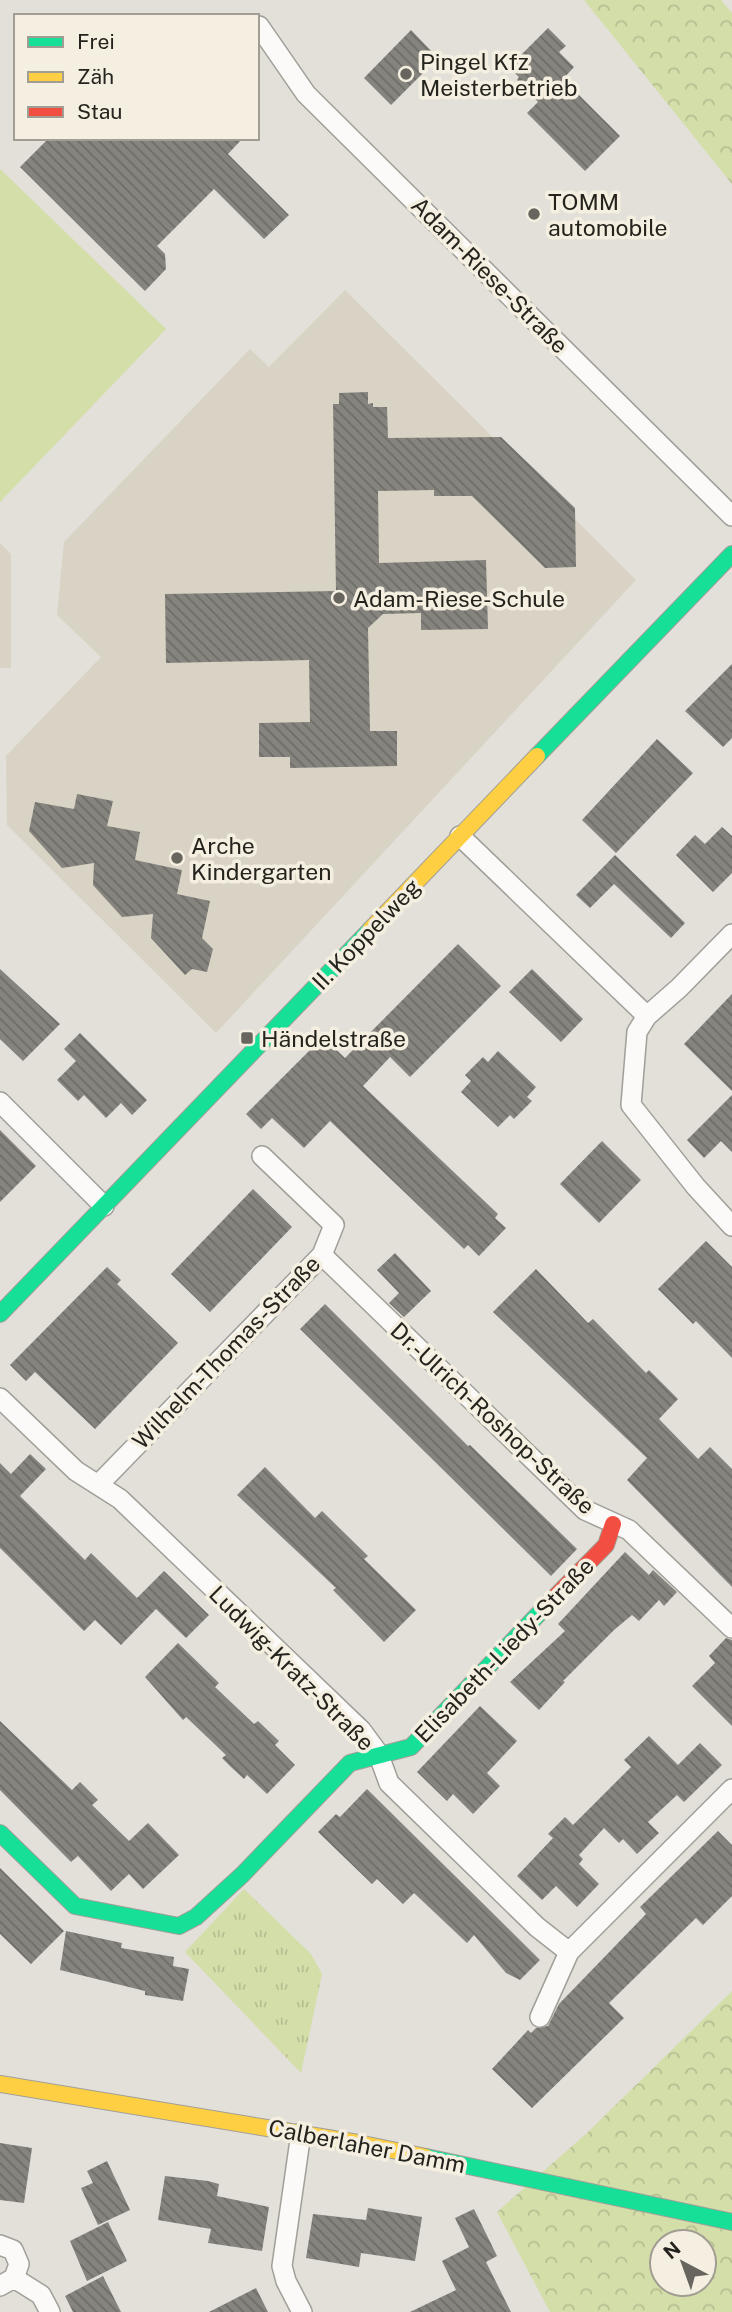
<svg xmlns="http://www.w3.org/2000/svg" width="732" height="2312" font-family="'Public Sans',sans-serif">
<defs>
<pattern id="forest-crowns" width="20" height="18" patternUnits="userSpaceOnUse" patternTransform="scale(1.75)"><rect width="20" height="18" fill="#d4dea9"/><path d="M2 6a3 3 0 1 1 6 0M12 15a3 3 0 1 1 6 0" fill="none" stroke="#b6be91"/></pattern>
<pattern id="park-tufts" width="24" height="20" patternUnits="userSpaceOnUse" patternTransform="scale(1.75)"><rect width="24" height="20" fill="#d4dea9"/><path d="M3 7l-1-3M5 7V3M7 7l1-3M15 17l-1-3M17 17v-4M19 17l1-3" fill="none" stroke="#b6be91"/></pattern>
<pattern id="building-back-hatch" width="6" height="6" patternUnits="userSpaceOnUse" patternTransform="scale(1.75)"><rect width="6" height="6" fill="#86847e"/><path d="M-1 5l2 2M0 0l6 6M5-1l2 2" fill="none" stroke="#6d6c67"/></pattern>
</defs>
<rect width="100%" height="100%" fill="#e2e0d8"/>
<!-- built -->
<path fill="#d8d3c4" d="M345 290 636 580 216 1033 7 825 6 756 101 657 57 615 64 542 250 349 269 367Z
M0 543 11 554V668H0Z"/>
<!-- grass -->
<path fill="#d4dea9" d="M0 169 166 329 0 502Z"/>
<!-- forest -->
<path fill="url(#forest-crowns)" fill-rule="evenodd" d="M584 0H721L732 13V184Z
M732 1991V2312H550L497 2212 587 2133ZM662 2242H704V2284H662Z"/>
<!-- park -->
<path fill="url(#park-tufts)" d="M244 1889 311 1954 322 1974 301 2073 185 1952Z"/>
<!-- building -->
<path fill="url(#building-back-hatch)" d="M548 28 566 46 559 52 574 67 563 79 620 136 585 171 527 113 538 102 517 80 519 77 509 67Z
M411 30 438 58 391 105 364 78Z
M49 138H243L228 154 289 215 264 239 214 189 157 246 165 254 166 269 145 291 20 167Z
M368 392V404L373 403V407H387L388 438 501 437 575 508 576 567 545 568 472 496H434V490L378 491 379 563 486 560 488 629 421 630V613L383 614 368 628 370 731H397V766L290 768V757H259V723L310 722 309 660 166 663 165 594 336 591 333 404H339V393Z
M732 664V738L723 747 685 711Z
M657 739 693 773 616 853 582 820Z
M77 794 113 801 107 826 140 832 135 860 182 870 177 894 210 901 202 938 213 949 207 972 192 969 185 975 151 938 153 914 122 917 93 885 94 863 62 868 29 831 35 802 74 809Z
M722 827 732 836V873L713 892 676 855 695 835 705 844Z
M615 855 685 923 671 938 614 884 590 908 576 895Z
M458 944 501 986 410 1077 390 1057 363 1086 498 1214 495 1218 506 1228 479 1256 468 1245 464 1249 330 1121 304 1148 272 1118 261 1129 246 1114 323 1037 345 1058Z
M0 969 60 1024 23 1061 0 1039Z
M532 969 583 1019 561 1042 509 992Z
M732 994V1091L684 1044Z
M80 1033 147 1100 132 1115 121 1103 106 1118 84 1095 78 1101 57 1080 76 1061 64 1049Z
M498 1051 536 1087 527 1097 532 1101 514 1119 510 1115 498 1127 461 1092 471 1081 465 1075 483 1057 488 1062Z
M732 1095V1152L721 1141 704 1158 687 1140Z
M0 1130 36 1166 0 1202Z
M602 1141 641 1180 599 1223 560 1184Z
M253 1189 292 1227 210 1312 171 1274Z
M706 1241 732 1267V1358L696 1321 693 1324 658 1289Z
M395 1253 431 1291 404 1317 389 1303 399 1293 377 1270Z
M107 1267 121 1280 117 1284 178 1343 95 1429 35 1372 26 1381 10 1365Z
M536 1269 588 1323 593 1319 646 1373 649 1370 678 1399 659 1419 698 1459 710 1447 732 1469V1587L627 1480 647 1458 493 1312Z
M325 1304 468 1446 470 1445 577 1549 551 1576 300 1329Z
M30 1454 46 1469 20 1496 85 1560 91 1553 137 1598 164 1571 209 1615 186 1638 156 1609 121 1645 95 1620 84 1631 0 1548V1463L11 1474Z
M265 1467 315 1518 322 1511 368 1556 364 1559 416 1610 384 1642 333 1590 336 1588 237 1495Z
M625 1552 649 1575 653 1570 677 1592 664 1606 659 1600 639 1621 632 1615 614 1630 563 1681 565 1682 539 1710 510 1682 565 1631 558 1624Z
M726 1638 732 1640V1726L692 1686 715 1663 709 1656Z
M178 1643 219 1683 215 1687 254 1724 258 1721 279 1741 275 1745 295 1765 267 1794 247 1775 244 1779 231 1767 222 1758 226 1755 186 1717 183 1720 145 1677Z
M480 1706 517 1741 487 1773 500 1786 473 1814 453 1794 447 1801 417 1772Z
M0 1721 72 1790 80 1782 98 1800 92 1805 129 1841 148 1823 179 1855 143 1889 129 1874 111 1891 78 1856 71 1862 0 1790Z
M649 1736 678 1765 700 1743 722 1765 684 1802 677 1795 648 1822 659 1833 637 1854 623 1839 619 1843 604 1828 579 1855 583 1859 579 1864 599 1884 577 1907 556 1886 542 1900 517 1876 553 1838 548 1834 565 1817 573 1825 631 1767 624 1760Z
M367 1789 540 1960 520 1980 506 1973 474 1935 467 1943 414 1893 403 1904 377 1879 372 1884 318 1832 336 1814 340 1817Z
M718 1831 732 1845V1896L703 1925 696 1918 609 2003 624 2018 532 2108 492 2069 528 2030 531 2033 536 2028 548 2026 559 2004 646 1914 640 1907Z
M0 1868 64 1931 31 1964 0 1934Z
M66 1931 122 1943 121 1948 174 1957 173 1966 189 1969 183 2001 145 1995V1991L60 1970Z
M0 2143 32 2148 24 2203 0 2200Z
M107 2161 130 2210 98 2225 81 2188 93 2183 87 2171Z
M165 2176 208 2181 219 2184 217 2196 269 2207 262 2251 208 2243 211 2229 158 2220Z
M368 2208 422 2217 415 2261 361 2253 359 2267 306 2258 313 2214 366 2220Z
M474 2209 497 2256 486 2262 511 2312H410L456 2290 442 2261 469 2247 455 2218Z
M108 2222 127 2261 87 2281 70 2241Z
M103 2276 121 2312H73L65 2296Z
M256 2288 268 2312H209Z"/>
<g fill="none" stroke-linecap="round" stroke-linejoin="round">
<defs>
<path id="street" d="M259 26 306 94 732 516
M460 836 647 1016 637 1032 631 1105 696 1187 732 1226
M647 1016 679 988 732 934
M0 1102 104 1206
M322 1255 585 1510 629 1530 732 1628
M0 1398 76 1471 120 1499 361 1730 378 1753 389 1783 537 1927 569 1952
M98 1485 322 1255 334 1225 262 1156
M540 2017 569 1952 732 1789
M301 2133 282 2266 286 2281 302 2312
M0 2245 13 2250 19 2264 14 2278 0 2286
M14 2278 41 2295 50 2312"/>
<path id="fast" d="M537 756 732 554
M0 1314 370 930
M0 1833 75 1906 179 1926 196 1917 242 1875 350 1763 411 1747 551 1601
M426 2157 732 2222"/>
<path id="slow" d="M370 930 537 756
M0 2084 358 2143 426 2157"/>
<path id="jam" d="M551 1601 606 1545 613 1524"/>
</defs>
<!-- street casing -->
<use href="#street" stroke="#a09f98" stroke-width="22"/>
<!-- fast casing -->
<use href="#fast" stroke="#a09f98" stroke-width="18"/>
<!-- slow casing -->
<use href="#slow" stroke="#a09f98" stroke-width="18"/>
<!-- jam casing -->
<use href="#jam" stroke="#a09f98" stroke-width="18"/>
<!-- street -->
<use href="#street" stroke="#fbfaf9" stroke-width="19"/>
<!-- fast -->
<use href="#fast" stroke="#16e098" stroke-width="16"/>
<!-- slow -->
<use href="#slow" stroke="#ffcf43" stroke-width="16"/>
<!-- jam -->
<use href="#jam" stroke="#f24e42" stroke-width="16"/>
</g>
<!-- markers -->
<g fill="#67655e" stroke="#f4efe0" stroke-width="2.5">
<circle cx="406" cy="74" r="7"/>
<circle cx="534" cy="214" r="7"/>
<circle cx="339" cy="598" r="7"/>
<circle cx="177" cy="858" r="7"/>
<rect x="240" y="1031" width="14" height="14" rx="3.5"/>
</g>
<g text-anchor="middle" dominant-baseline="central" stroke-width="7" stroke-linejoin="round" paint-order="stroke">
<!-- poi labels -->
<g font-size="23" fill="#25231d" stroke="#f4efe0" text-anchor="start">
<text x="420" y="61">Pingel Kfz<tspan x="420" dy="26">Meisterbetrieb</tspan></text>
<text x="548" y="201">TOMM<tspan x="548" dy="26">automobile</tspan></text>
<text x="353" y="598">Adam-Riese-Schule</text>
<text x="191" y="845">Arche<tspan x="191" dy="26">Kindergarten</tspan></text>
<text x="261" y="1038">Händelstraße</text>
</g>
<!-- street labels -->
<g font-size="23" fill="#25231d" stroke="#f4efe0">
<text transform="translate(490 275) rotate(45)">Adam-Riese-Straße</text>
<text transform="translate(366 934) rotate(-46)">II. Koppelweg</text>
<text transform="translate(226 1352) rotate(-46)">Wilhelm-Thomas-Straße</text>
<text transform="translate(493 1418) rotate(43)">Dr.-Ulrich-Roshop-Straße</text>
<text transform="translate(504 1650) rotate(-46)">Elisabeth-Liedy-Straße</text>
<text transform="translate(292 1668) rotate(45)">Ludwig-Kratz-Straße</text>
<text transform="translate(367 2146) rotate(11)">Calberlaher Damm</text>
</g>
</g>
<!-- legend -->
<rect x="14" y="14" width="245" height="126" fill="#f4efe0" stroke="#a19d92" stroke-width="2"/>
<rect x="28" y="37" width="35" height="10" fill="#16e098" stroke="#a19d92" stroke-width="2"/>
<text x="77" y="49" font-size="21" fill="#25231d">Frei</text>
<rect x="28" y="72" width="35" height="10" fill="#ffcf43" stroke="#a19d92" stroke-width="2"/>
<text x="77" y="84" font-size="21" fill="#25231d">Zäh</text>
<rect x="28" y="107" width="35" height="10" fill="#f24e42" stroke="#a19d92" stroke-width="2"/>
<text x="77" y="119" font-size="21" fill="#25231d">Stau</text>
<!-- north arrow -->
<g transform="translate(683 2263) rotate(319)"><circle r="33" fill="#f4efe0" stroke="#a19d92" stroke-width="2"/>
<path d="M0-5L12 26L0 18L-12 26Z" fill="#67655e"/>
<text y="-10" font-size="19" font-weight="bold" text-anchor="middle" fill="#25231d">N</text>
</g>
</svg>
